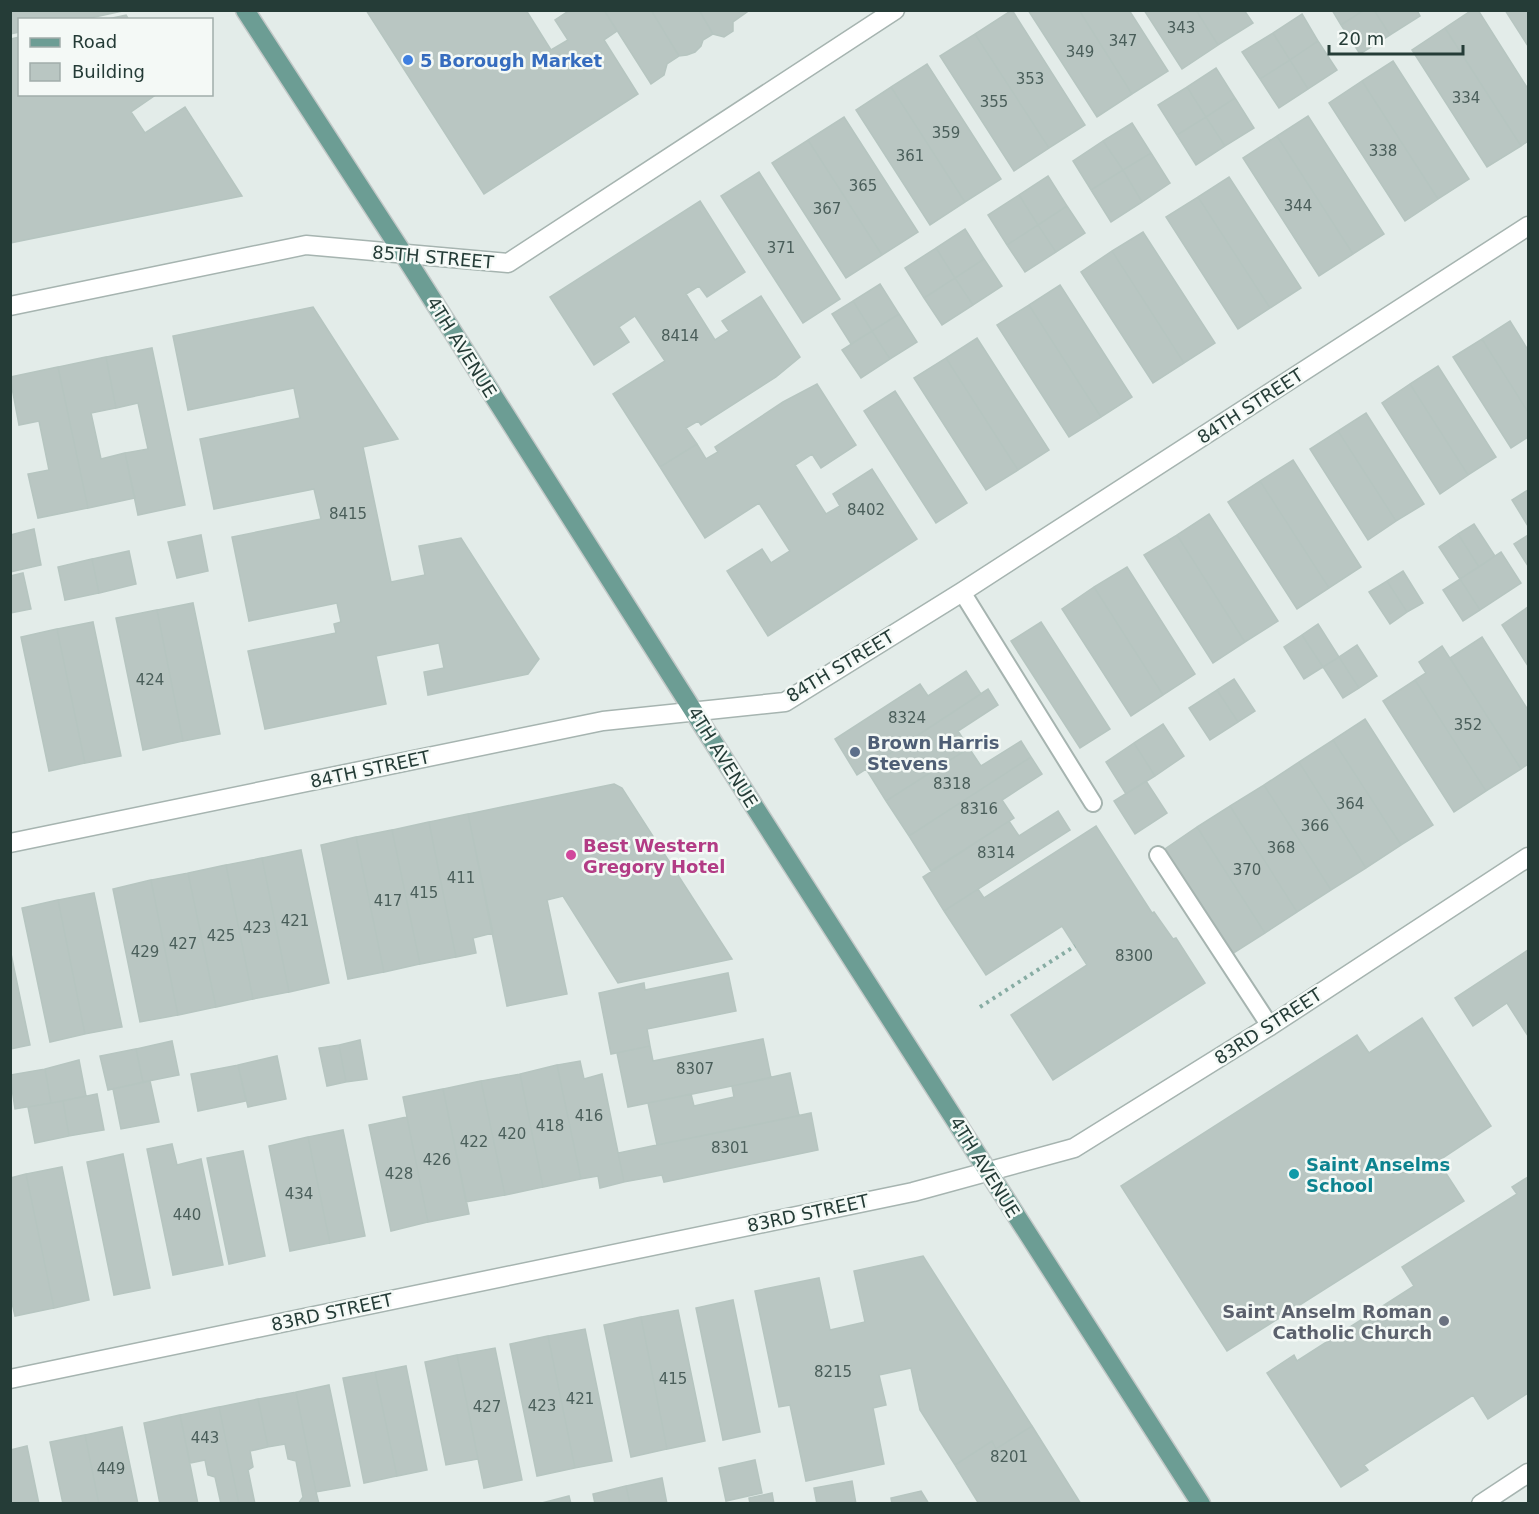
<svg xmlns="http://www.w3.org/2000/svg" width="1539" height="1514" font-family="'DejaVu Sans',sans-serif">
<rect width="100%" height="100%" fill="#e3ece9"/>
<!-- building -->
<path fill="#b9c6c2" stroke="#b6c5c0" stroke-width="1.5" d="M10 10H123V11L81 20H20V32L10 34Z
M366 10H526L551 50 568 40 555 20 570 10H604L617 31 604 40 638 94 484 194Z
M604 10H651L679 56 667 64 664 75 651 84Z
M651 10H699L713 34 703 40 701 46 695 52 687 55 679 56Z
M699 10H746L747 12 733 22V31L724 37 713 34Z
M1012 10 1085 125 1049 148 975 34Z
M1028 10H1079L1132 94 1097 117Z
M1079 10H1129L1168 71 1132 94Z
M1144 10H1196L1218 45 1182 69Z
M1196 10H1244L1253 23 1218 45Z
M1332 10H1364L1341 25Z
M1364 10H1374L1390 35 1360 54 1341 25Z
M1374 10H1417L1420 16 1390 35Z
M1472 10H1478L1528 89V141L1521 146 1445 28Z
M1505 10H1528V46Z
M1302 14 1318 41 1290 60 1273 33Z
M126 15 129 20H103Z
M1445 28 1521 146 1487 167 1412 50Z
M1273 33 1290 60 1260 79 1242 52Z
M975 34 1049 148 1014 171 940 56Z
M20 37V94H157L131 112 145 133 185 107 242 196 10 243V39Z
M1318 41 1337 70 1308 89 1290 60Z
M1290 60 1308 89 1279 108 1260 79Z
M1393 61 1469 179 1438 199 1362 81Z
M927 64 1001 179 965 202 891 87Z
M1216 68 1235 98 1206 117 1187 87Z
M1362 81 1438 199 1405 221 1329 103Z
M891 87 965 202 930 225 856 110Z
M1187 87 1206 117 1177 135 1158 105Z
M1235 98 1254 128 1225 146 1206 117Z
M1308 116 1384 234 1353 254 1277 136Z
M844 117 918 232 882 255 808 140Z
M1206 117 1225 146 1196 165 1177 135Z
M1132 123 1151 153 1123 170 1103 141Z
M1277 136 1353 254 1319 276 1243 158Z
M808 140 882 255 846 278 772 163Z
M1103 141 1123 170 1091 190 1073 161Z
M1151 153 1170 183 1142 202 1123 170Z
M1123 170 1142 202 1111 222 1091 190Z
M759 172 840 299 803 323 721 196Z
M1048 176 1067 206 1038 225 1019 195Z
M1229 177 1301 288 1270 308 1198 197Z
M1019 195 1038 225 1007 245 988 215Z
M1198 197 1270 308 1238 329 1166 217Z
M700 201 745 272 707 297 699 286 686 294 715 340 729 331 722 321 761 296 800 357 776 377 701 425 698 421 686 428 697 444 660 467 613 394 665 361 635 316 619 327 629 342 594 365 550 297Z
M1067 206 1085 233 1056 252 1038 225Z
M1038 225 1056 252 1025 272 1007 245Z
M965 229 984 259 955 278 936 248Z
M1143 232 1215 343 1184 363 1112 251Z
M936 248 955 278 924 298 905 268Z
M1112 251 1184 363 1153 383 1081 272Z
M984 259 1002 286 973 305 955 278Z
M955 278 973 305 942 325 924 298Z
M880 284 899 314 872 331 853 301Z
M1060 285 1132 397 1101 417 1029 305Z
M853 301 872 331 851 344 832 314Z
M1029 305 1101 417 1069 437 997 325Z
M313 307 398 439 363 447 391 582 425 575 419 546 461 538 539 659 528 674 428 695 424 672 444 668 439 643 376 656 386 704 265 729 248 651 336 633 334 624 341 622 337 603 249 621 232 537 321 519 314 489 214 509 200 439 300 418 294 388 188 410 173 336Z
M899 314 917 342 890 359 872 331Z
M1510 321 1528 350V412L1482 339Z
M872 331 890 359 861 378 842 350Z
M977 338 1049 450 1018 470 946 358Z
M1482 339 1528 412V437L1511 448 1453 357Z
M152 348 185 505 138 515 125 453 148 449 138 403 116 408 106 357Z
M106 357 116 408 91 413 101 459 125 453 135 498 88 508 58 367Z
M946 358 1018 470 986 490 914 378Z
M1438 366 1496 457 1468 475 1410 384Z
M58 367 88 508 38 518 28 474 49 470 39 421 19 425 10 377Z
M817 384 856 445 821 468 812 454 795 465 826 514 840 506 833 494 872 469 917 539 768 636 727 571 762 549 771 563 790 551 759 503 705 538 660 467 697 444 706 459 718 452 715 447 783 402Z
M1410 384 1468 475 1440 494 1382 403Z
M895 391 967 503 936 523 864 411Z
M1366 413 1424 504 1396 521 1338 431Z
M1338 431 1396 521 1368 540 1310 449Z
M1293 460 1361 567 1329 588 1260 481Z
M1260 481 1329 588 1297 609 1228 502Z
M1528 490V526L1512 500Z
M1209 514 1278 621 1245 642 1177 535Z
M1474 524 1495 556 1479 567 1458 534Z
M34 529 41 565 10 572V535Z
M1458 534 1479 567 1460 579 1439 547Z
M201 535 208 571 177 578 168 542Z
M1177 535 1245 642 1213 663 1144 555Z
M1528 535V566L1514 544Z
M129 551 136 584 99 593 92 559Z
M1501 552 1521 583 1480 610 1460 579Z
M92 559 99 593 65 600 58 567Z
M1127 567 1195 674 1163 695 1094 587Z
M1403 571 1423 603 1407 612 1387 581Z
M23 573 31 609 10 613V576Z
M1460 579 1480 610 1463 621 1443 590Z
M1387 581 1407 612 1390 624 1369 592Z
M1094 587 1163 695 1131 716 1062 609Z
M193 603 220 734 183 741 157 610Z
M1528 607V666L1502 625Z
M157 610 183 741 143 750 116 618Z
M93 622 121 756 85 763 57 629Z
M1041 622 1110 729 1080 748 1011 641Z
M1318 624 1339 657 1323 667 1302 635Z
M57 629 85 763 49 771 21 637Z
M1302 635 1323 667 1304 679 1284 647Z
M1482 637 1528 710V764L1521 769 1450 658Z
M1357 645 1377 676 1359 688 1339 657Z
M1442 646 1521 769 1486 791 1415 680 1426 673 1419 662Z
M1339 657 1359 688 1343 698 1323 667Z
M966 671 981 694 857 775 835 739 920 684 928 696Z
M1234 679 1255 711 1238 722 1217 690Z
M1415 680 1486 791 1454 812 1383 701Z
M988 689 998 705 958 731 969 748 886 801 866 769Z
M1217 690 1238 722 1210 740 1189 708Z
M1365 719 1433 825 1401 845 1333 740Z
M1163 724 1184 756 1155 776 1134 743Z
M1333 740 1401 845 1366 868 1299 762Z
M1021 741 1031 757 909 836 886 801 969 748 981 766Z
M1134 743 1155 776 1126 794 1106 762Z
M1031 757 1042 774 1002 800 1014 818 931 871 909 836Z
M1299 762 1366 868 1331 890 1264 785Z
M1146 781 1167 813 1135 834 1114 801Z
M614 784 622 788 732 959 618 983 563 896 547 900 567 994 507 1006 468 814Z
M1264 785 1331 890 1297 912 1230 806Z
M1230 806 1297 912 1265 933 1197 827Z
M1058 811 1070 830 944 911 923 877 1009 821 1019 836Z
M468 814 493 933 473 938 476 953 456 957 429 822Z
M429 822 456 957 420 964 392 830Z
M1096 826 1152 913 1154 912 1173 939 1176 938 1205 983 1053 1080 1011 1015 1087 965 1062 926 986 975 944 911 978 889 984 898Z
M1197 827 1265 933 1232 954 1165 849Z
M392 830 420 964 384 972 356 837Z
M356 837 384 972 348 979 321 845Z
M301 850 329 983 289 992 262 858Z
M262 858 289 992 253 999 226 865Z
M226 865 253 999 216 1007 188 873Z
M188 873 216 1007 178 1015 151 880Z
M151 880 178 1015 140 1022 113 889Z
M94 893 122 1027 85 1034 58 900Z
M58 900 85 1034 50 1042 22 908Z
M10 949 30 1045 10 1049Z
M1528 950V1036L1507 1003 1473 1026 1455 998Z
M728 973 736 1011 647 1029 650 1046 611 1054 599 993 644 983 645 990Z
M1422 1018 1491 1126 1438 1161 1464 1201 1227 1351 1121 1186 1357 1035 1369 1053Z
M763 1039 771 1078 628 1107 617 1053 650 1046 653 1061Z
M360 1040 367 1079 346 1082 339 1045Z
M172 1041 179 1075 143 1082 136 1049Z
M339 1045 346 1082 327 1086 319 1048Z
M136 1049 143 1082 108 1090 100 1056Z
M277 1056 286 1099 248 1107 238 1065Z
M79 1060 86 1096 51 1103 45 1069Z
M580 1061 584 1079 602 1074 624 1182 600 1188 598 1176 581 1179 557 1065Z
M238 1065 246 1101 198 1111 191 1074Z
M557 1065 581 1179 543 1187 520 1074Z
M45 1069 51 1103 15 1109 10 1075Z
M790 1073 799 1116 657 1145 648 1103 691 1094 694 1106 734 1097 732 1086Z
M520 1074 543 1187 505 1195 481 1081Z
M150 1081 159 1122 121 1129 113 1089Z
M481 1081 505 1195 466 1202 443 1089Z
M443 1089 469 1214 428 1222 403 1097Z
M97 1094 104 1130 69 1136 63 1101Z
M63 1101 69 1136 35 1143 28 1107Z
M811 1113 818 1150 664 1182 662 1175 624 1182 618 1153Z
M407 1117 428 1222 391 1231 369 1125Z
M343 1130 365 1236 330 1243 308 1137Z
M308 1137 330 1243 290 1251 269 1146Z
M172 1144 177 1165 201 1159 223 1265 173 1275 147 1149Z
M243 1151 265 1256 229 1264 207 1158Z
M123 1154 150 1288 114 1295 87 1162Z
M62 1167 89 1300 54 1308 26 1174Z
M26 1174 54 1308 15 1316 10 1294V1178Z
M1528 1177V1393L1488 1419 1473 1395 1364 1465 1368 1470 1341 1487 1267 1373 1294 1355 1297 1361 1414 1286 1402 1267 1517 1194 1512 1187Z
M923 1256 1032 1426 996 1449 992 1441 955 1465 920 1410 911 1368 879 1375 886 1405 873 1408 884 1464 806 1481 790 1405 779 1407 755 1291 819 1278 830 1330 865 1322 854 1271Z
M733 1300 760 1432 723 1440 696 1308Z
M678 1310 705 1441 667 1449 641 1317Z
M641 1317 667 1449 631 1457 604 1325Z
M585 1329 612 1461 575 1468 548 1336Z
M548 1336 575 1468 537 1476 510 1344Z
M495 1348 522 1480 484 1488 457 1355Z
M457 1355 478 1459 446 1465 425 1362Z
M406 1366 427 1470 397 1476 375 1372Z
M375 1372 397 1476 364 1483 343 1378Z
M329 1385 350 1486 316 1492 296 1392Z
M296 1392 316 1492 319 1504H298L303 1497 296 1461 288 1459 285 1444 268 1447 258 1399Z
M258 1399 268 1447 250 1451 253 1467 248 1470 255 1504H239L219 1407Z
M219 1407 239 1504H221L215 1477 208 1475 205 1460 190 1463 180 1415Z
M180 1415 198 1504H160L144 1423Z
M1032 1426 1081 1504H979L955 1465 992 1441 996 1449Z
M122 1427 138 1504H99L85 1435Z
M85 1435 99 1504H63L50 1442Z
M27 1446 39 1504H10V1450Z
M755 1460 762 1493 726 1501 719 1468Z
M662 1478 667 1504H630L626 1486Z
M852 1481 856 1504H817L814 1488Z
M626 1486 630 1504H595L593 1494Z
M921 1491 929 1504H892L891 1498Z
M772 1493 774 1504H750L749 1498Z
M569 1496 571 1504H538Z"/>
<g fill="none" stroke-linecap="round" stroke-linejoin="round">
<defs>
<path id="lane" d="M962 592 1093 803
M1158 855 1270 1026"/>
<path id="street" d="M10 306 306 245 508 263 895 10
M10 843 603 721 785 702 962 592 1528 226
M10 1379 913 1192 1074 1148 1270 1026 1528 857
M1481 1504 1528 1473"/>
<path id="primary" d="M245 10 404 255 722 756 1201 1504"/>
</defs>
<!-- lane casing -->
<use href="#lane" stroke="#a6b4b0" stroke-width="20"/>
<!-- street casing -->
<use href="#street" stroke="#a6b4b0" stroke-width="21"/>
<!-- primary casing -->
<use href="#primary" stroke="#c2c8c7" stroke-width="21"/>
<!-- path -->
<path stroke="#87aca3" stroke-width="4" stroke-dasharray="3 4.5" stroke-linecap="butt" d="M980 1007 1075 946"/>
<!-- lane -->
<use href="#lane" stroke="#fff" stroke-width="16"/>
<!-- street -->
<use href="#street" stroke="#fff" stroke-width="18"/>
<!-- primary -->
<use href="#primary" stroke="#6c9d94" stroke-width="18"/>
</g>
<!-- markers -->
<circle fill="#3f7fe0" stroke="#f4f9f6" stroke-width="2" cx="408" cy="60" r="6"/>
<circle fill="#5c6f8a" stroke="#f4f9f6" stroke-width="2" cx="855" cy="752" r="6"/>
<circle fill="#d1479c" stroke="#f4f9f6" stroke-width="2" cx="571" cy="855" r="6"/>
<circle fill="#0f9aa8" stroke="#f4f9f6" stroke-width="2" cx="1294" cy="1174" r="6"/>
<circle fill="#6b7280" stroke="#f4f9f6" stroke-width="2" cx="1444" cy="1321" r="6"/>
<g text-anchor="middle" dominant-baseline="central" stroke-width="5" stroke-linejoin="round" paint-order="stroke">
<!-- number labels -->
<g font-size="15" fill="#4a5e5a">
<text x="1181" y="28">343</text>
<text x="1123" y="41">347</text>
<text x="1080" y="52">349</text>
<text x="1030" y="79">353</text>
<text x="1466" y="98">334</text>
<text x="994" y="102">355</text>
<text x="946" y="133">359</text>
<text x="1383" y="151">338</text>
<text x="910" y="156">361</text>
<text x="863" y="186">365</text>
<text x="1298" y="206">344</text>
<text x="827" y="209">367</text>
<text x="781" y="248">371</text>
<text x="680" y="336">8414</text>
<text x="866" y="510">8402</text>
<text x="348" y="514">8415</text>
<text x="150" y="680">424</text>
<text x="907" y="718">8324</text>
<text x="1468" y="725">352</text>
<text x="952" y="784">8318</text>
<text x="1350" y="804">364</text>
<text x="979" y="809">8316</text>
<text x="1315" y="826">366</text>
<text x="1281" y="848">368</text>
<text x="996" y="853">8314</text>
<text x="1247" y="870">370</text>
<text x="461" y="878">411</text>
<text x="424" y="893">415</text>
<text x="388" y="901">417</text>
<text x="295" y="921">421</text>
<text x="257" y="928">423</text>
<text x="221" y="936">425</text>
<text x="183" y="944">427</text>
<text x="145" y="952">429</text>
<text x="1134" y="956">8300</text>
<text x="695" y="1069">8307</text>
<text x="589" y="1116">416</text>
<text x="550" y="1126">418</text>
<text x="512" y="1134">420</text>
<text x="474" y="1142">422</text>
<text x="730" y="1148">8301</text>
<text x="437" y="1160">426</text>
<text x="399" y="1174">428</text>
<text x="299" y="1194">434</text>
<text x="187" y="1215">440</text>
<text x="833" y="1372">8215</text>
<text x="673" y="1379">415</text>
<text x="580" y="1399">421</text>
<text x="542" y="1406">423</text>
<text x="487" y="1407">427</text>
<text x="205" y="1438">443</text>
<text x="1009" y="1457">8201</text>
<text x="111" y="1469">449</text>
</g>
<!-- shop labels -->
<g font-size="18" font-weight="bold" fill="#366cbe" stroke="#f4f9f6" text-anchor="start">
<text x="420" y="60">5 Borough Market</text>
</g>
<!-- street labels -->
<g font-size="18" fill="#253c37" stroke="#f4f9f6">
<text transform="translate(433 257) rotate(5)">85TH STREET</text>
<text transform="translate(462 347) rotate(58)">4TH AVENUE</text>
<text transform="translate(1250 406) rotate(-33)">84TH STREET</text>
<text transform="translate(840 666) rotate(-31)">84TH STREET</text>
<text transform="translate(723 757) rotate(58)">4TH AVENUE</text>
<text transform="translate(370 769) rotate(-12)">84TH STREET</text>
<text transform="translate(1268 1026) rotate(-33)">83RD STREET</text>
<text transform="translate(985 1167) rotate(58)">4TH AVENUE</text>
<text transform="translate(808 1213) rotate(-12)">83RD STREET</text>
<text transform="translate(332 1312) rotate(-12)">83RD STREET</text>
</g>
<!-- service labels -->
<g font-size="18" font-weight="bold" fill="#4e5e75" stroke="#f4f9f6" text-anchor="start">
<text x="867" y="742">Brown Harris<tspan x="867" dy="21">Stevens</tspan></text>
</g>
<!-- hotel labels -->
<g font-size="18" font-weight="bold" fill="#b23c85" stroke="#f4f9f6" text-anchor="start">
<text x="583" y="845">Best Western<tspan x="583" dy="21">Gregory Hotel</tspan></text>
</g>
<!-- culture labels -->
<g font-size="18" font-weight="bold" fill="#0d838f" stroke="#f4f9f6" text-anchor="start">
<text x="1306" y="1164">Saint Anselms<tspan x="1306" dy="21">School</tspan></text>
</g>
<!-- worship labels -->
<g font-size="18" font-weight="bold" fill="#5b616d" stroke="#f4f9f6" text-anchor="end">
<text x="1432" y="1311">Saint Anselm Roman<tspan x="1432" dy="21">Catholic Church</tspan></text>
</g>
</g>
<!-- border -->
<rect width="1539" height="1514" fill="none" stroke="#253c37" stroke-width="24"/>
<!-- legend -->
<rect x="18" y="18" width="195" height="78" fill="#f4f9f6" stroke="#a1adaa" stroke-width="1.5"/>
<rect x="30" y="38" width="30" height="9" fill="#6c9d94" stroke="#a1adaa" stroke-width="1.5"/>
<text x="72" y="48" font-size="18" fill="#253c37">Road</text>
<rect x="30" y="63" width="30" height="18" fill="#b9c6c2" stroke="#a1adaa" stroke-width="1.5"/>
<text x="72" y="78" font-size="18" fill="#253c37">Building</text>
<!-- scale -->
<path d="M1329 45v9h134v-9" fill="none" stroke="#253c37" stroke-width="3"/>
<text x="1338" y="45" font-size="18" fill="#253c37" stroke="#f4f9f6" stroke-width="4.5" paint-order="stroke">20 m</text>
</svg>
